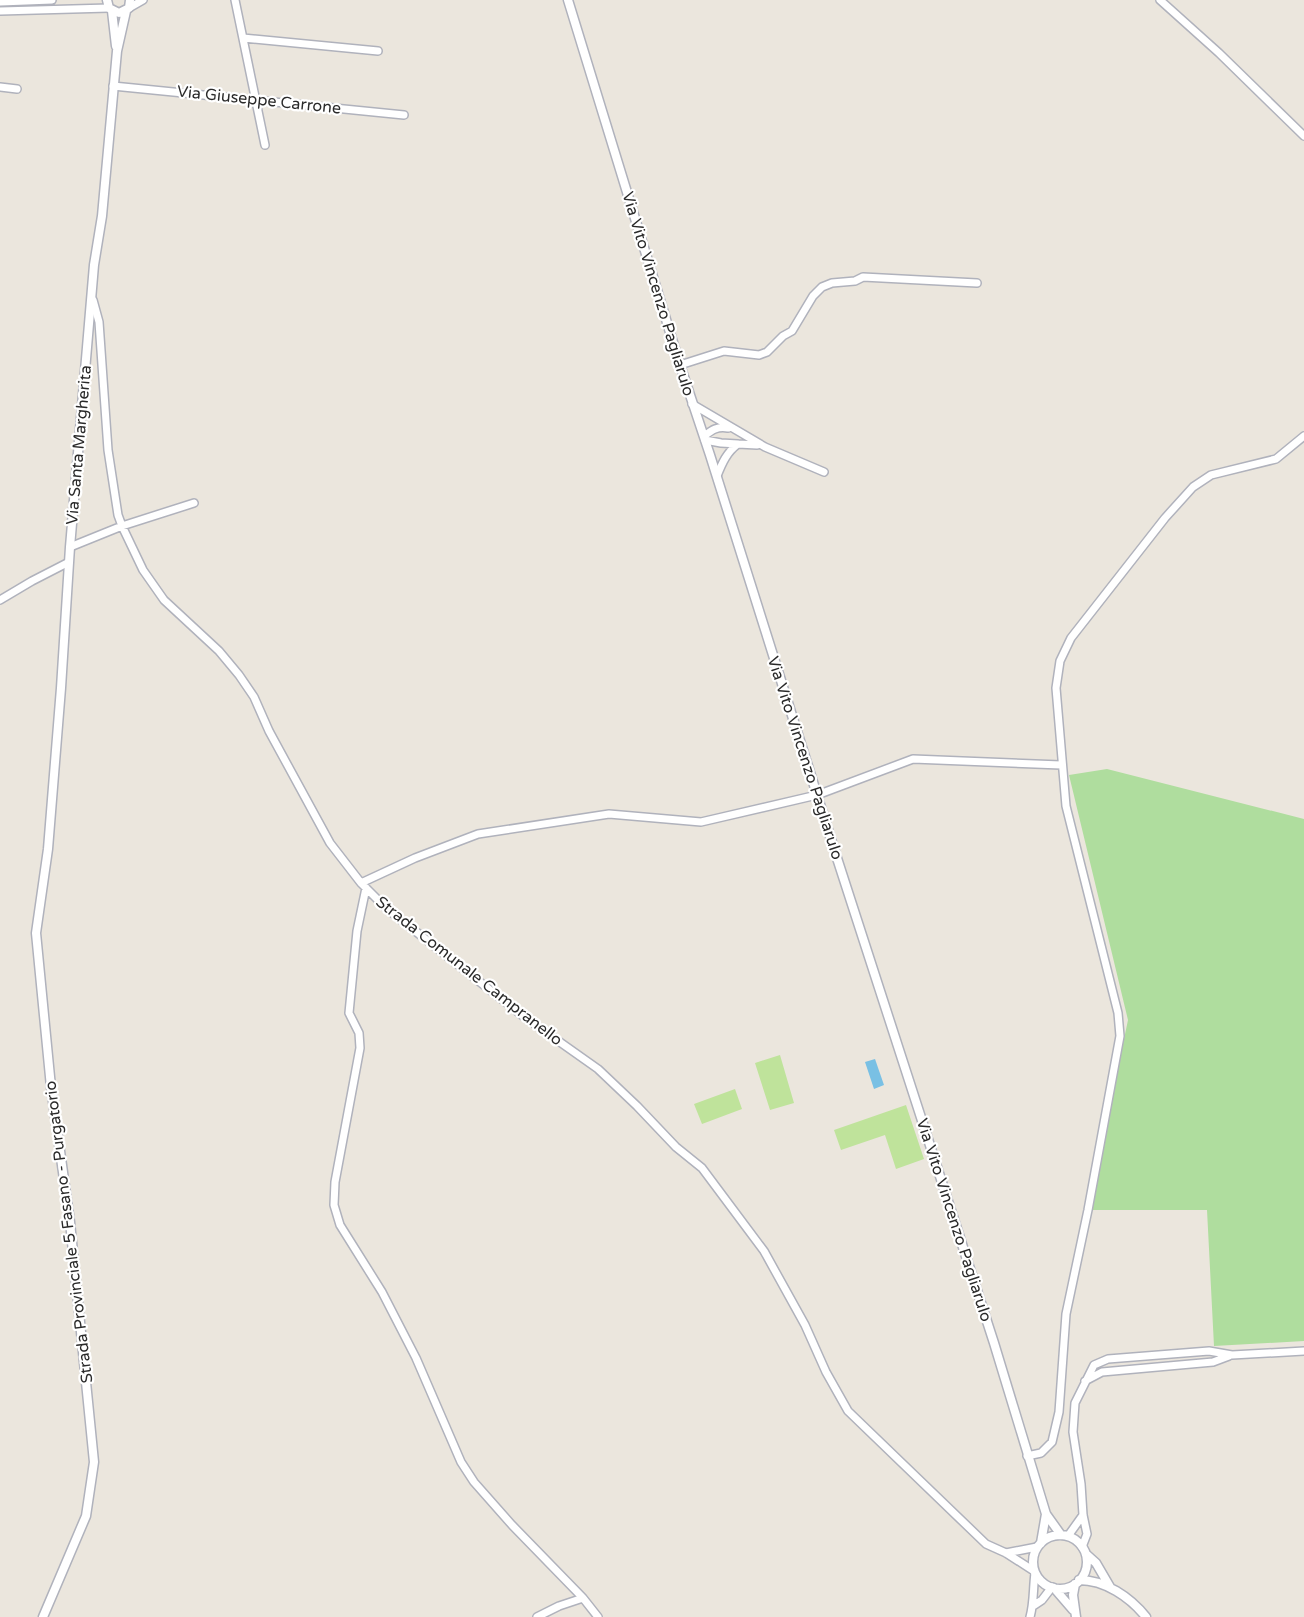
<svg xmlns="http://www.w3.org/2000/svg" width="1304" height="1617" font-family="'Varela Round',sans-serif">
<rect width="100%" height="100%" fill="#ebe6dd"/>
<!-- green -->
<path fill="#afdd9e" d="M1107 769 1304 819V1341L1214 1346 1207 1210H1088L1128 1020 1069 775Z"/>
<!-- pitch -->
<path fill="#bfe39b" d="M780 1055 794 1103 770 1110 755 1063Z
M735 1089 742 1109 702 1124 694 1104Z
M906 1105 924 1159 896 1169 885 1135 841 1150 834 1130Z"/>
<!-- water -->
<path fill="#79c0e4" d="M875 1059 884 1085 874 1089 865 1062Z"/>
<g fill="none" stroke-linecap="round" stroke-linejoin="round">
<defs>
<path id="minor" d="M235 0 265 145
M1160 0 1219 53 1304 136
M0 2 52 0
M129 8 143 0
M0 11 109 8
M243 38 378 51
M113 86 404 115
M0 87 17 89
M93 300 99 322 108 450 118 515 122 526 143 570 164 600 219 651 239 675 254 697 269 731 330 843 361 883 386 908 523 1016 598 1069 637 1106 676 1147 702 1168 764 1251 805 1325 826 1372 848 1411 986 1544 1006 1553 1034 1571
M680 365 724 351 759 355 767 352 783 336 792 331 813 296 822 287 832 283 855 281 863 277 977 283
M692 404 765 447 824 472
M704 436C712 430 717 426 728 428
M705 440 721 443 738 444
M717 476C722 463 727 452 738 444L757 445
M70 547 122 526 194 503
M0 600 32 581 69 562
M361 883 415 858 478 834 609 814 701 822 817 795 913 759 1061 765
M366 888 357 931 349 1013 359 1033 360 1048 335 1182 334 1205 340 1225 382 1292 416 1358 461 1462 474 1482 512 1525 583 1598
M1085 1381 1102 1372 1213 1362 1229 1356
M1027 1456 1041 1453 1052 1442 1059 1412 1066 1314 1088 1210 1120 1036 1118 1013 1066 806 1056 688 1060 661 1071 638 1165 518 1193 487 1211 475 1276 459 1304 436
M1068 1536 1083 1515
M1082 1547 1087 1534 1083 1515 1081 1484 1073 1432 1075 1403 1094 1365 1108 1359 1209 1351 1232 1355 1304 1351
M1006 1553 1037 1547
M1033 1606 1042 1600 1052 1587
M537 1617 559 1606 583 1598 598 1617
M1030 1617C1034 1603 1033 1588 1035 1573"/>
<path id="tertiary" d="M107 0 109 8 119 13 129 8 130 0
M568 0 680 365 710 455 836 855 994 1343 1046 1514 1061 1535
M112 11 116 46
M1033 1562a27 27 0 1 1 54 0a27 27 0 1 1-54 0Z
M1041 1543 1046 1514
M1086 1554 1096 1563 1110 1587
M1079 1580C1105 1580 1130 1597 1146 1617
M1075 1584 1073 1595 1076 1617
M1054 1588 1073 1610
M43 1617 86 1516 94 1462 70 1222 51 1087 36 933 48 849 61 688 70 547 94 265 102 216 117 51 126 11"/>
</defs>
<!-- minor casing -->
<use href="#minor" stroke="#b0b2bc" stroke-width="10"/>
<!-- tertiary casing -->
<use href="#tertiary" stroke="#b0b2bc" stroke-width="11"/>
<!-- minor -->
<use href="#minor" stroke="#fff" stroke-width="7"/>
<!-- tertiary -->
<use href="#tertiary" stroke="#fff" stroke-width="8"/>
</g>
<g text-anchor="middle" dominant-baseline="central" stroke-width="4.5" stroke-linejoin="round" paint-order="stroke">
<!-- street labels -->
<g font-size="16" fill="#2a2a2a" stroke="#fff">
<text transform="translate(259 100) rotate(6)">Via Giuseppe Carrone</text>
<text transform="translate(658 294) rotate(73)">Via Vito Vincenzo Pagliarulo</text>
<text transform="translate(79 445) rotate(-85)">Via Santa Margherita</text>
<text transform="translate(805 758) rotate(72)">Via Vito Vincenzo Pagliarulo</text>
<text transform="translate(469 971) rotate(38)">Strada Comunale Campranello</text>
<text transform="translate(954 1220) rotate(72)">Via Vito Vincenzo Pagliarulo</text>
<text transform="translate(69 1232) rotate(-97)">Strada Provinciale 5 Fasano - Purgatorio</text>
</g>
</g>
</svg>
